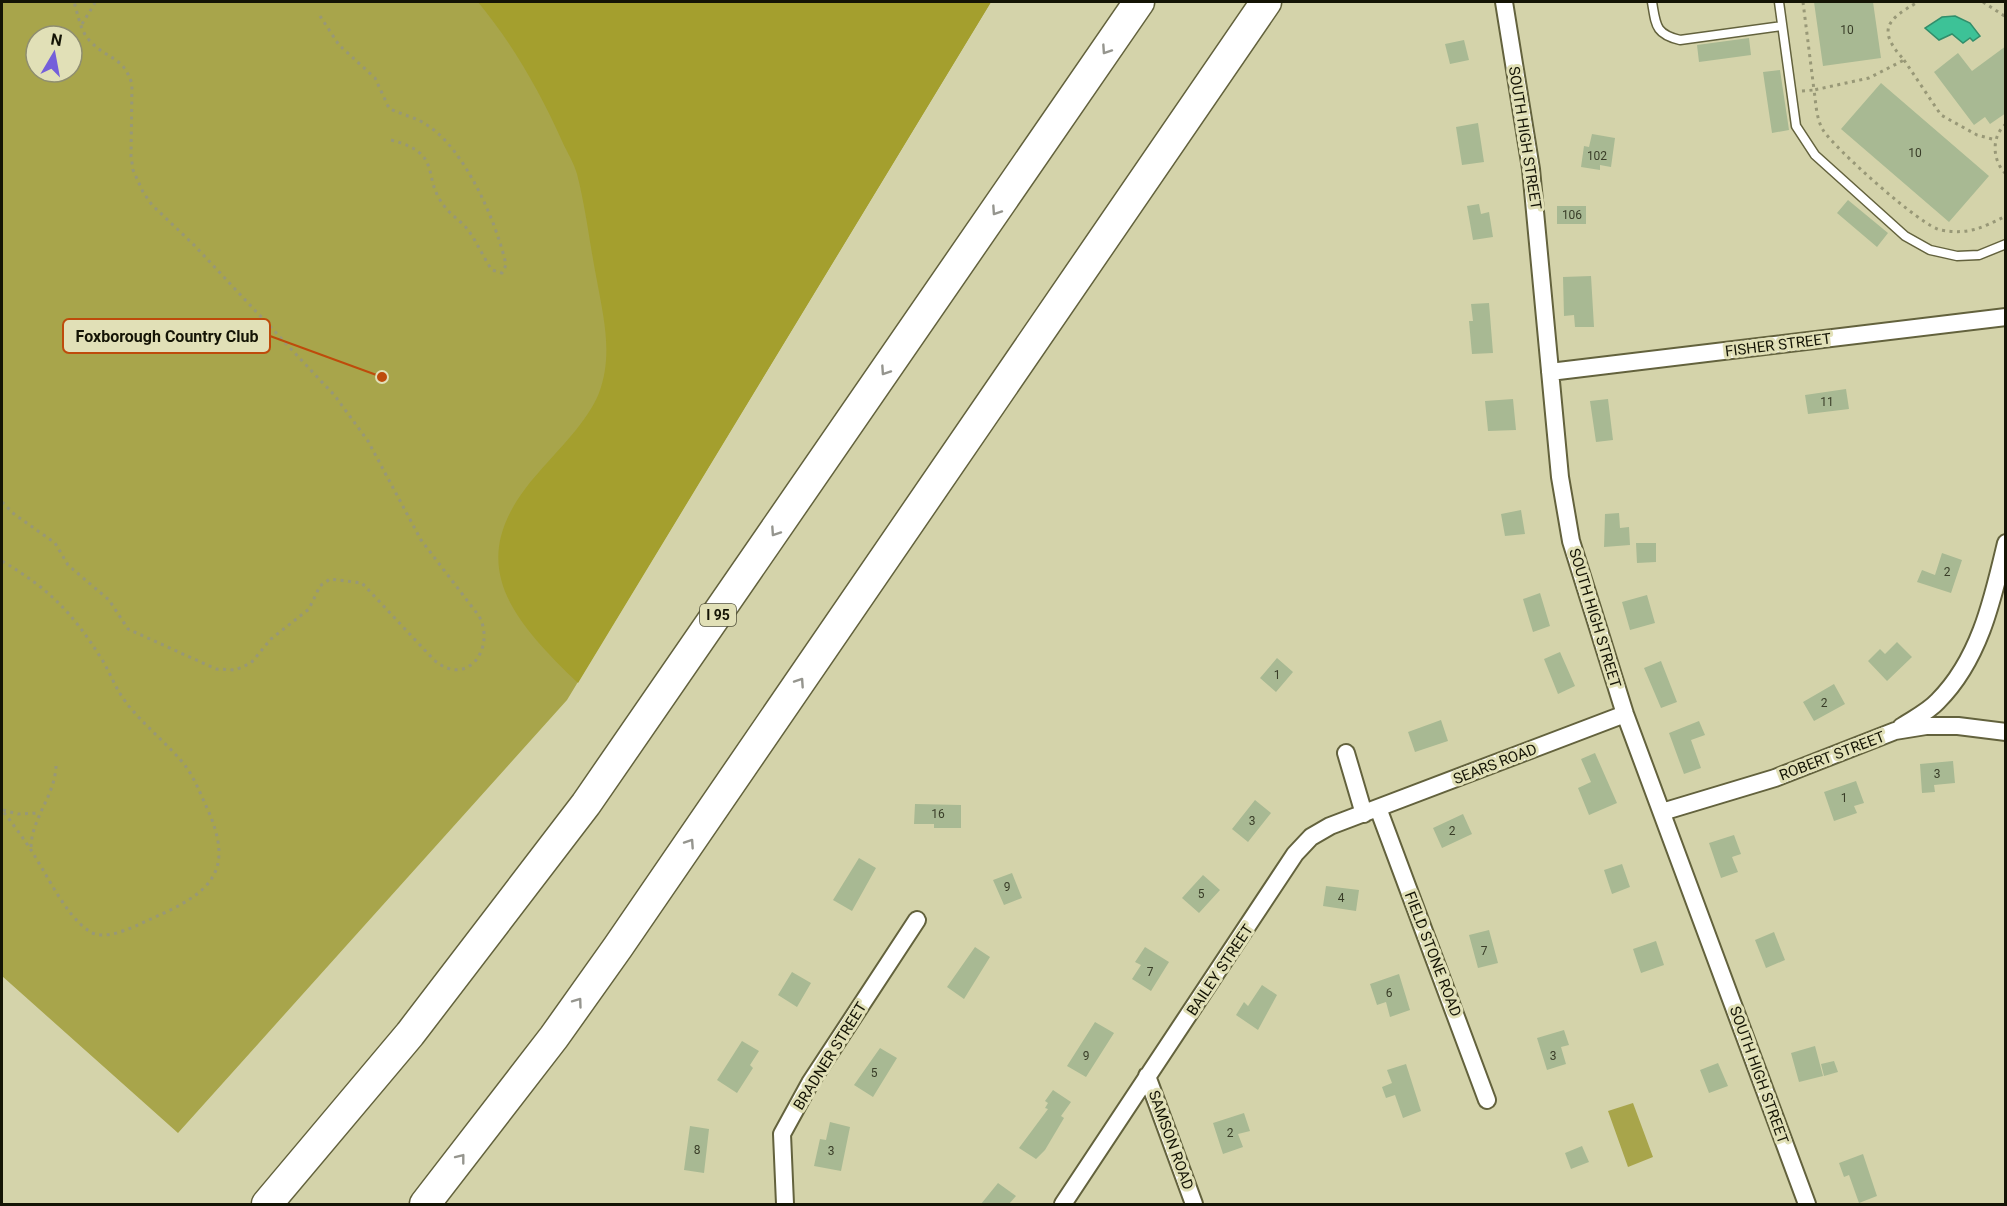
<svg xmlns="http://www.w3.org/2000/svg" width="2007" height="1206" font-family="Roboto,sans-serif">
<rect width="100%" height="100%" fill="#d4d3aa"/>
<!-- green -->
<path fill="#a8a54b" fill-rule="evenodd" d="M2 2H991L567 700 178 1133 2 976ZM36 36H72V72H36Z
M1633 1103 1653 1157 1628 1167 1608 1111Z"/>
<!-- forest -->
<path fill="#a49f2e" d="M478 2H991L578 683C507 615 461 559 539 472 558 450 588 421 599 393 613 356 604 319 597 281 590 246 586 209 577 174 574 163 567 152 562 141 540 92 512 43 478 2Z"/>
<!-- water -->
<path fill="#3dc297" stroke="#318e6b" stroke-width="1.5" d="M1955 16 1970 23 1980 36 1973 41 1970 38 1963 43 1952 34 1939 40 1925 28 1942 17Z"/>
<!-- building -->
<path fill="#a8b993" d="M1814 2H1873L1881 58 1823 66Z
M1749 38 1751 55 1699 62 1697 45Z
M1464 40 1469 60 1450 64 1445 44Z
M2006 46V113L1990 124 1985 117 1974 125 1934 72 1958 53 1972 71Z
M1780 70 1789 130 1772 133 1763 72Z
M1881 83 1989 176 1949 222 1841 129Z
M1478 123 1484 162 1462 165 1456 127Z
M1592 134 1615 138 1611 167 1600 165V170L1581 167 1584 146 1589 147Z
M1848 200 1888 233 1877 247 1837 213Z
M1479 204 1481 214 1489 212 1493 237 1473 240 1467 206Z
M1557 206H1586V224H1557Z
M1591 276 1594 327H1575L1574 315 1564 316 1563 277Z
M1489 303 1493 353 1472 354 1469 321H1473L1471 304Z
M1846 389 1849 409 1808 414 1805 395Z
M1513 399 1516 430 1488 431 1485 401Z
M1608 399 1613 440 1596 442 1590 401Z
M1521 510 1525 534 1505 536 1501 514Z
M1619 513 1620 528 1629 527 1630 545 1604 547 1605 514Z
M1636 543H1656V562L1637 563Z
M1942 553 1962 560 1951 593 1917 582 1922 570 1935 575Z
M1540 593 1550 626 1533 632 1523 599Z
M1647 595 1655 623 1630 630 1622 602Z
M1897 642 1912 657 1887 681 1868 661 1880 649 1885 654Z
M1560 652 1575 686 1558 694 1544 659Z
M1277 658 1293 672 1276 692 1260 678Z
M1661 661 1677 702 1661 708 1644 668Z
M1834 684 1845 704 1814 721 1803 702Z
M1441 720 1448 741 1415 752 1408 732Z
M1699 721 1705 735 1691 740 1701 768 1684 774 1669 733Z
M1595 753 1617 803 1589 815 1578 788 1591 782 1581 759Z
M1953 761 1955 783 1934 785 1935 792 1922 793 1920 764Z
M1856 781 1864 803 1854 806 1857 813 1834 821 1824 792Z
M1255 800 1271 813 1248 842 1232 829Z
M915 804 961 805V828H934V824H914Z
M1463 814 1472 834 1442 848 1433 828Z
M1734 835 1741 854 1732 857 1738 872 1721 878 1709 843Z
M859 858 876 868 852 911 833 900Z
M1622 864 1630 887 1612 894 1604 870Z
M1012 873 1022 898 1004 905 993 880Z
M1203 875 1220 890 1199 913 1182 898Z
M1326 886 1359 890 1356 911 1323 906Z
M1489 930 1498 963 1478 968 1469 935Z
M1774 932 1785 960 1766 968 1755 940Z
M1656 941 1664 965 1641 973 1633 949Z
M975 947 990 957 964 999 947 987Z
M1145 947 1169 962 1151 991 1132 979 1141 965 1135 962Z
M792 972 811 983 797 1007 778 995Z
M1399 974 1410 1010 1390 1017 1386 1002 1377 1005 1370 984Z
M1262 985 1277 995 1258 1030 1236 1015 1244 1002 1248 1006Z
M1095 1022 1114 1033 1086 1077 1067 1066Z
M1564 1030 1569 1045 1561 1047 1566 1064 1547 1070 1537 1038Z
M742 1041 759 1051 750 1065 753 1068 737 1093 717 1080Z
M1815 1046 1823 1076 1799 1082 1791 1053Z
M880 1048 897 1058 873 1097 854 1085Z
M1834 1061 1838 1072 1824 1076 1821 1064Z
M1718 1063 1728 1086 1709 1093 1700 1070Z
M1406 1064 1421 1111 1403 1118 1395 1095 1386 1098 1382 1087 1392 1083 1387 1070Z
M1053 1090 1071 1102 1061 1116 1064 1118 1045 1150 1036 1159 1019 1148 1048 1109 1045 1108 1048 1103 1045 1101Z
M1244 1113 1250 1131 1238 1134 1243 1147 1223 1154 1213 1123Z
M830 1122 850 1127 841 1171 814 1166 820 1139 826 1140Z
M690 1126 709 1129 704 1173 684 1170Z
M1582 1146 1589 1162 1571 1169 1565 1153Z
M1863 1154 1877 1196 1859 1203 1849 1175 1844 1177 1839 1163Z
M998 1183 1016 1196 1009 1204H981Z"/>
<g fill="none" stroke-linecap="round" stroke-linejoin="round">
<defs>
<path id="service" d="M1652 2C1656 25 1655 34 1680 40L1782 26
M1779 2 1796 126 1815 155 1905 236 1930 250 1957 256 1979 255 2006 244"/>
<path id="minor" d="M1504 2 1531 169 1560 477 1571 541 1625 714 1807 1204
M1550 372 2006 317
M1901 727C1913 719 1928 712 1938 701 1980 659 1993 598 2006 543
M1346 753 1364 814
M1378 808 1487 1100
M1662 812 1775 778 1895 731 1926 726H1958L2006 732
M1147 1076 1194 1204
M785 1204 782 1134 810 1083 917 920
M1063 1204 1295 854 1311 837 1330 826 1625 714"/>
<path id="motorway" d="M267 1204 410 1034 586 804 1139 2
M425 1204 554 1037 618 947 1266 2"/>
</defs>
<!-- service casing -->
<use href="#service" stroke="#63623d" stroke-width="11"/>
<!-- minor casing -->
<use href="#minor" stroke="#63623d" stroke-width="20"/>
<!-- motorway casing -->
<use href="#motorway" stroke="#63623d" stroke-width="33"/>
<!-- path -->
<path stroke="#989877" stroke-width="3" stroke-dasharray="3 4.5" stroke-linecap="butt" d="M1803 2 1814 90 1869 78 1904 60C1877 30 1886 20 1918 2
M1983 2 2006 17
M320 16 339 45 375 78 389 108C401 115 416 117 427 125 465 149 497 223 506 265L502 273 492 270C483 257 477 242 468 230 461 221 451 215 445 207 420 176 445 154 391 140
M82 24 95 3
M1904 60 1941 115 1977 135 1996 140
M1802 91 1814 90C1816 103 1816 118 1823 130 1833 147 1923 228 1941 230 1969 235 1981 228 2006 216
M2006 124C1991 136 1992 161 2006 174
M2 502 14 514 55 543 68 565 109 600 128 629 216 669 235 670 251 663 271 639 309 609 320 586 330 579 362 583 434 660C468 689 496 647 479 616L421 540 368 441 335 396 193 244 152 205 143 192 133 170 131 156 132 84C123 55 107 60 90 41 80 31 78 14 74 2
M2 561C48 588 72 612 101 658 110 672 115 688 125 701 142 724 166 742 184 764 194 777 200 793 207 808 236 872 210 893 153 918 137 925 105 943 89 931 66 916 46 873 31 850 22 836 12 823 2 810
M3 810 18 814 38 813
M31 847C32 816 57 794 56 762"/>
<!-- service -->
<use href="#service" stroke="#fff" stroke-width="8"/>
<!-- minor -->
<use href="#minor" stroke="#fff" stroke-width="16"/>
<!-- motorway -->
<use href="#motorway" stroke="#fff" stroke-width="30"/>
</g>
<!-- one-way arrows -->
<defs><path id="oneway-chevron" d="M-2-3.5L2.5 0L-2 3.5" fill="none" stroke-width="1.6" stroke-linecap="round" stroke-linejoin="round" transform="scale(1.5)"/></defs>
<g stroke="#95958e">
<use href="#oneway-chevron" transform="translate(1106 50) rotate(124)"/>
<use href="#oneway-chevron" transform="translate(996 211) rotate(124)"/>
<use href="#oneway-chevron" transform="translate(885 371) rotate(124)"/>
<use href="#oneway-chevron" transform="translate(775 532) rotate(124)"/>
<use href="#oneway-chevron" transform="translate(800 682) rotate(-56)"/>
<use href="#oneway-chevron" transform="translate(690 843) rotate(-56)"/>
<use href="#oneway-chevron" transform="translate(578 1002) rotate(-54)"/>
<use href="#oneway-chevron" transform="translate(461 1158) rotate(-52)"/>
</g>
<g text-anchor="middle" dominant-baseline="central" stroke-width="6" stroke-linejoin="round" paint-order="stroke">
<!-- number labels -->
<g font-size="12" fill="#393d28">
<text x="1847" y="30">10</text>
<text x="1915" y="153">10</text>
<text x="1597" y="156">102</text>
<text x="1572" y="215">106</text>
<text x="1827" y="402">11</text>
<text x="1947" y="572">2</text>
<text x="1277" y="675">1</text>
<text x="1824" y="703">2</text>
<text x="1937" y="774">3</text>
<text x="1844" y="798">1</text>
<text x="938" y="814">16</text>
<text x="1252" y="821">3</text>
<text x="1452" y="831">2</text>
<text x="1007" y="887">9</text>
<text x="1201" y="894">5</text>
<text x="1341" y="898">4</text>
<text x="1484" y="951">7</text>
<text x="1150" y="972">7</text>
<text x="1389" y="993">6</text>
<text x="1086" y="1056">9</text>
<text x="1553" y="1056">3</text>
<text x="874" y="1073">5</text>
<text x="1230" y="1133">2</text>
<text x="697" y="1150">8</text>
<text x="831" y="1151">3</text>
</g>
<!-- shield labels -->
<rect fill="#e1e0b7" stroke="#52513a" stroke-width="1.5" x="700" y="604" width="36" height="22" rx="4.5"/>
<g font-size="14" font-weight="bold" fill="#141405">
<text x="718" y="615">I 95</text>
</g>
<!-- street labels -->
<g font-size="15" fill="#141405" stroke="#e1e0b7">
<text transform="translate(1525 138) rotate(81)">SOUTH HIGH STREET</text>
<text transform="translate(1778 345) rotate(-7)">FISHER STREET</text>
<text transform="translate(1595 618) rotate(73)">SOUTH HIGH STREET</text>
<text transform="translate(1832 756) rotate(-21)">ROBERT STREET</text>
<text transform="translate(1495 764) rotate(-21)">SEARS ROAD</text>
<text transform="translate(1433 954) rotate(69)">FIELD STONE ROAD</text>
<text transform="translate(1220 970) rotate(-56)">BAILEY STREET</text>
<text transform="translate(830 1056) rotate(-58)">BRADNER STREET</text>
<text transform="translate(1759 1075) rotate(70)">SOUTH HIGH STREET</text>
<text transform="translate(1171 1140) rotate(70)">SAMSON ROAD</text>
</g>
</g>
<!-- callouts -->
<path fill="none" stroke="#be4b0b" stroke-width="2" d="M382 377L270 336"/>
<circle fill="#be4b0b" stroke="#e1e0b7" stroke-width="2" cx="382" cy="377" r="6"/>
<rect fill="#e1e0b7" stroke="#be4b0b" stroke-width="2" x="63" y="319" width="207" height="34" rx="6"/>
<g font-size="16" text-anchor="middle" font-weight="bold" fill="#141405">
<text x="167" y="342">Foxborough Country Club</text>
</g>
<!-- border -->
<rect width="2007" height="1206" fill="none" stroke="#141405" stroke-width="6"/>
<!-- north arrow -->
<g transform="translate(54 54) rotate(10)"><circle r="28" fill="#e1e0b7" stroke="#8f8e70" stroke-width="1.5"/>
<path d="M0-4.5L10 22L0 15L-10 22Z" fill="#745fda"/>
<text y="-9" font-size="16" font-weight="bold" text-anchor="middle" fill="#141405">N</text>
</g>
</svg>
